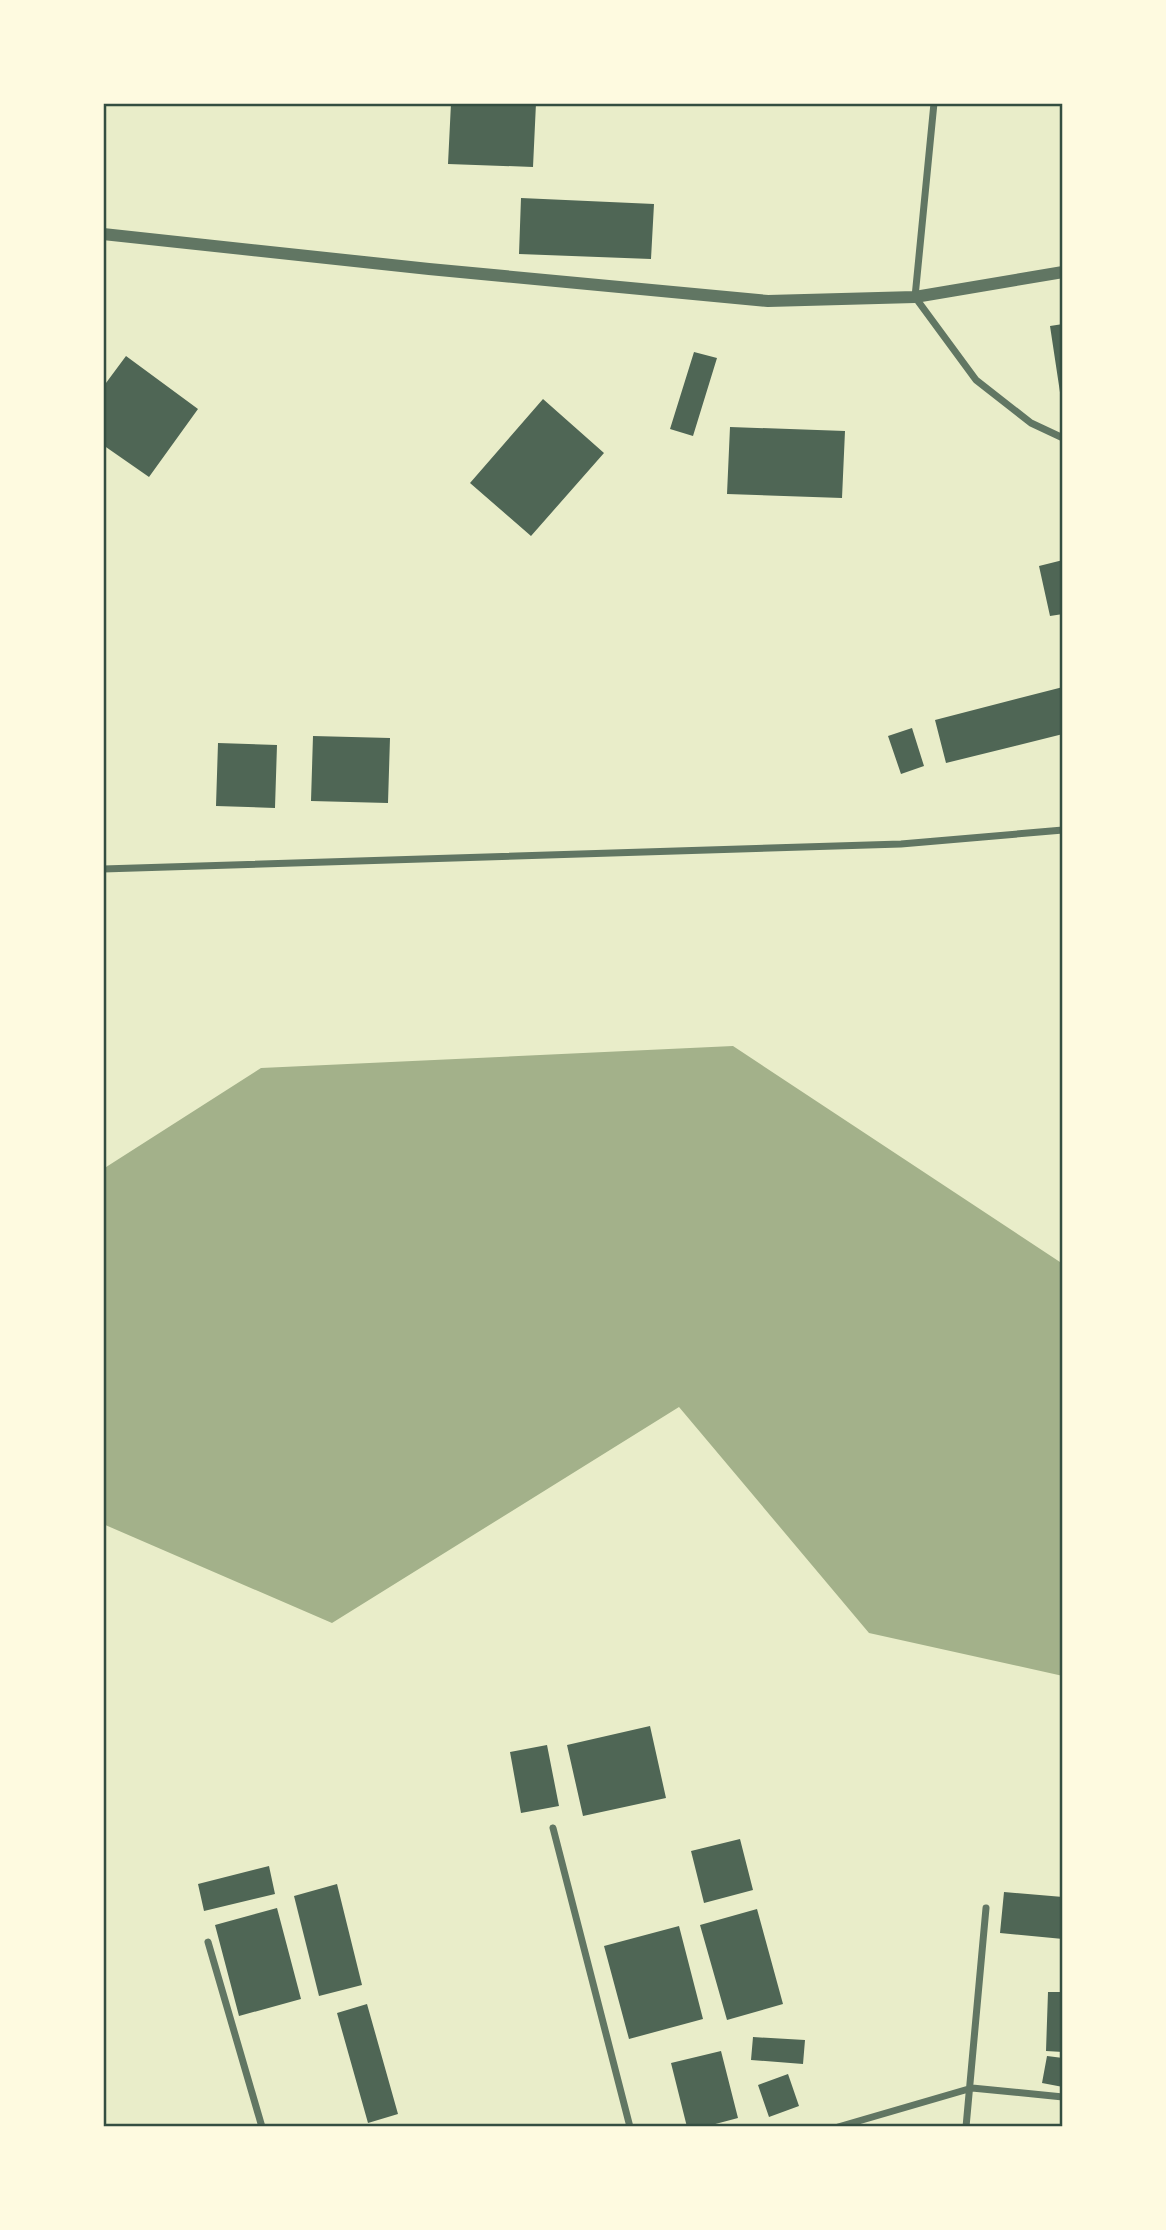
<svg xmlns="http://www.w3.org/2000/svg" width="1166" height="2230" font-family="Roboto,sans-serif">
<rect width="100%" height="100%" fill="#e9edc9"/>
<!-- water -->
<path fill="#a3b18a" d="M733 1046 1063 1264V1676L869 1633 679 1407 332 1623 103 1524V1169L261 1068Z"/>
<!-- building -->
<path fill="#4f6655" d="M451 103H536L533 167 448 164Z
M521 198 654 204 651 259 519 254Z
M1063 324V398L1061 399 1050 326Z
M694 352 717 358 693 436 670 429Z
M126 356 198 409 149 477 103 445V387Z
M543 399 604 453 531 536 470 483Z
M730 427 845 431 842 498 727 494Z
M1063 560V614L1050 616 1039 566Z
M1063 687V734L946 763 935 720Z
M912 728 924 766 901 774 888 736Z
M313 736 390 738 388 803 311 801Z
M218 743 277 745 275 808 216 806Z
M650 1726 666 1798 583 1816 567 1745Z
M547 1745 559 1806 521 1813 510 1752Z
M740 1839 753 1890 704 1903 691 1851Z
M269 1866 275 1894 204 1911 198 1884Z
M337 1884 362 1985 319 1996 294 1896Z
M1004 1892 1063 1897V1939L1000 1933Z
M277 1908 301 1999 239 2016 215 1925Z
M757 1909 783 2004 727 2020 700 1925Z
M679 1926 703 2019 629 2039 604 1946Z
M1048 1992H1063V2052L1046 2051Z
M367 2004 398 2114 368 2123 337 2013Z
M753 2037 805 2040 803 2064 751 2060Z
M721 2051 738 2118 704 2127H687L671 2063Z
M1047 2056 1063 2058V2087L1042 2083Z
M788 2074 799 2106 769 2117 758 2085Z"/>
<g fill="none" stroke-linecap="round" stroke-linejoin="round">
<!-- minor -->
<path stroke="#617663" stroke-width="7" d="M934 103 915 297 976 380 1031 423 1063 438
M103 869 901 844 1063 830
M553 1828 630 2127
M208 1942 262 2127
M838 2127 972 2088 1063 2097
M966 2127 986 1908"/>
<!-- tertiary -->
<path stroke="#617663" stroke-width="12" d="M103 234 429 269 768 301 915 297 1063 272"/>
</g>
<!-- border -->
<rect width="1166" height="2230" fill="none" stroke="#fefae0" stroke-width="210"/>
<rect x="105" y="105" width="956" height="2020" fill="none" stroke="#344e41" stroke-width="2.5"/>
</svg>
